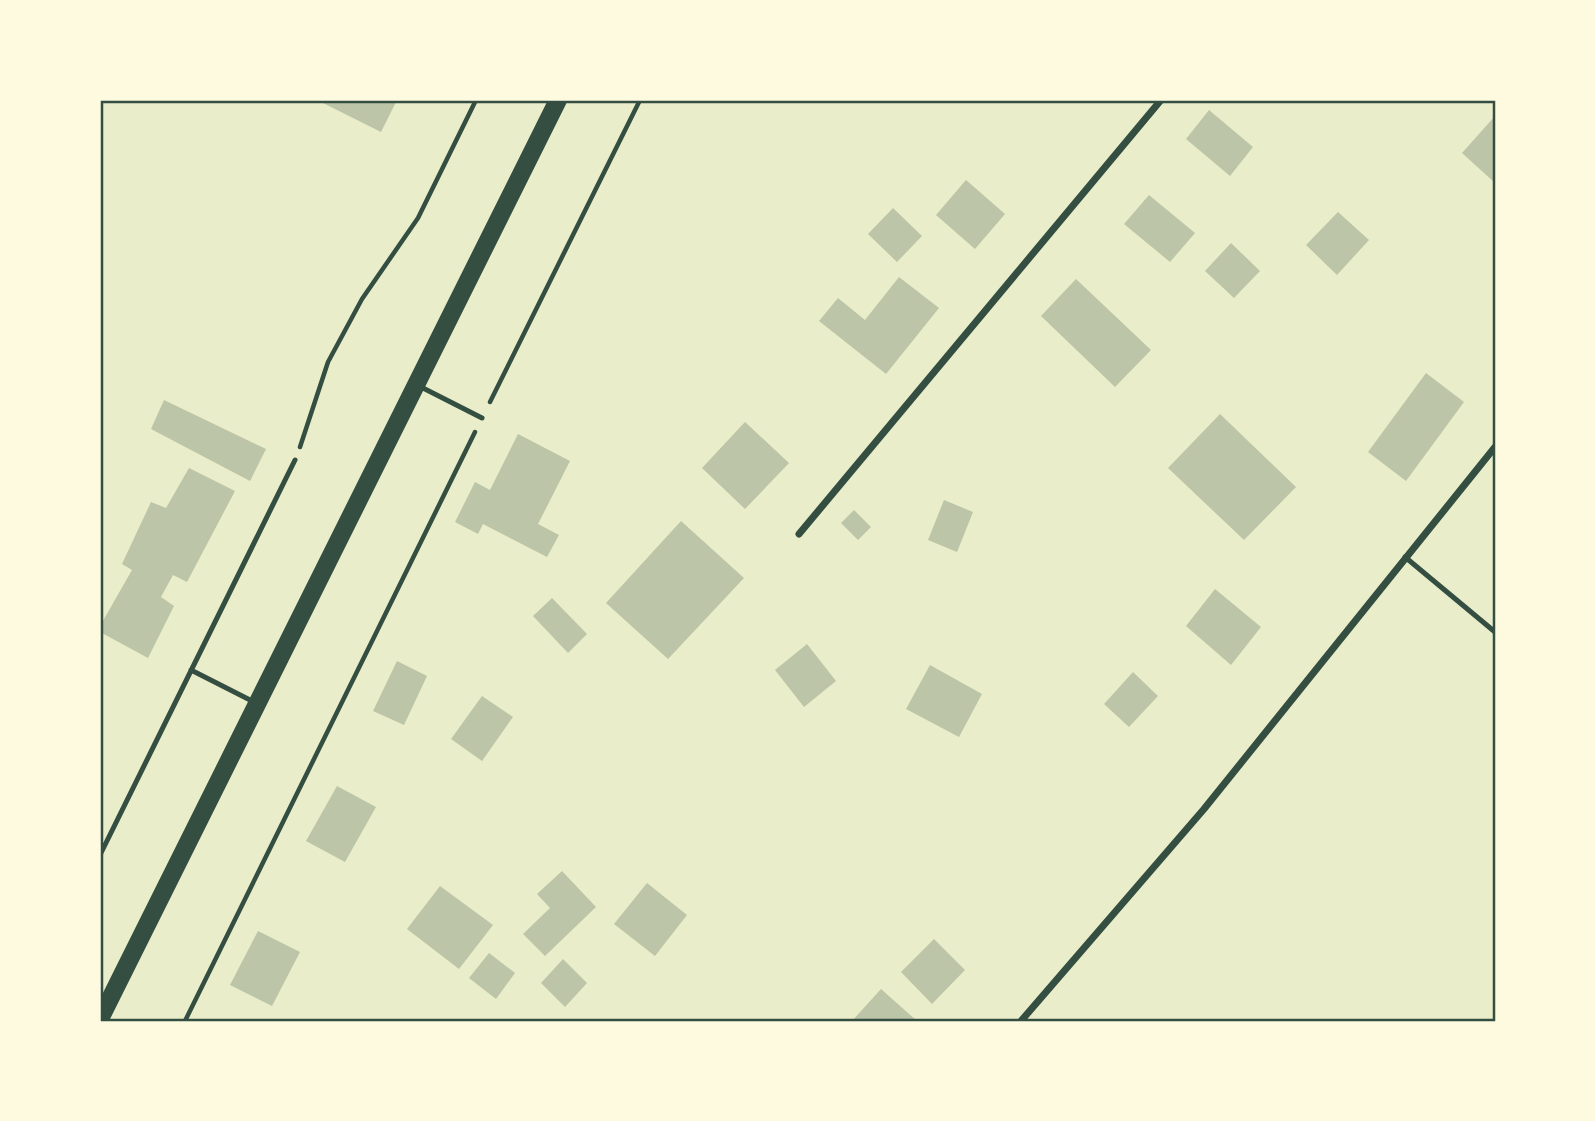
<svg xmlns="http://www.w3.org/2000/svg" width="1595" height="1121" font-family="'DejaVu Sans',sans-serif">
<rect width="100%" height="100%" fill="#e9edc9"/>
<!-- building -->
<path fill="#bcc5a7" d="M317 100H397L381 132Z
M1209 110 1253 147 1230 176 1186 139Z
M1495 116V183L1462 153Z
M966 180 1005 214 975 249 936 215Z
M1149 195 1195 233 1170 262 1124 224Z
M893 208 922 236 897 262 868 234Z
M1338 212 1369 240 1337 275 1306 245Z
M1231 243 1260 271 1234 298 1205 271Z
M899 277 939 308 886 374 819 321 838 298 865 320Z
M1076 279 1151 350 1115 387 1041 316Z
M1426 373 1464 402 1406 481 1368 452Z
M164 400 266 449 250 481 151 429Z
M1220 414 1296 487 1244 540 1168 468Z
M745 422 789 463 745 509 702 468Z
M518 434 570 461 538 524 559 535 547 557 483 524 478 534 455 522 475 482 490 490Z
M189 468 235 491 187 582 173 575 161 597 174 606 148 658 100 632V626L132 570 122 564 151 502 166 508Z
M944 500 973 512 957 552 928 540Z
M854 510 871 527 858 540 841 523Z
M681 521 744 578 668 659 606 603Z
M1215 589 1261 627 1231 665 1186 626Z
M552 598 587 634 568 653 533 616Z
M807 644 836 681 804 707 775 670Z
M397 661 427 676 404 725 373 711Z
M930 665 982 694 959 737 906 709Z
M1133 672 1158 696 1129 727 1104 704Z
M482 696 513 717 482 761 451 739Z
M337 786 376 807 345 862 306 841Z
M562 871 596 907 545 956 523 934 550 908 537 894Z
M647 883 687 915 655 956 614 924Z
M440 886 493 925 459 969 407 929Z
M258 931 300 952 272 1006 230 985Z
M934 939 965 970 932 1004 901 972Z
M489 953 515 973 496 999 469 978Z
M563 959 587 983 565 1007 541 983Z
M881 989 917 1021H852Z"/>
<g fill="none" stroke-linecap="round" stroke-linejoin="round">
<!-- path -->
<path stroke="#344e41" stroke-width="4.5" d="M490 402 640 100
M300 447 328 362 362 299 418 218 476 100
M185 1021 475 432"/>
<!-- service -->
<path stroke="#344e41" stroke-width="5" d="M419 386 482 418
M1405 557 1495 632
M191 670 254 702
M100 855 295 460"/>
<!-- minor -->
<path stroke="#344e41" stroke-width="7" d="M799 534 1161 100
M1021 1021 1204 809 1495 447"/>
<!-- primary -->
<path stroke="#344e41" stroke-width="18" d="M100 1019 558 100"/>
</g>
<!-- border -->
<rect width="1595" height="1121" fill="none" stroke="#fefae0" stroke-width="203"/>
<rect x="102" y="102" width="1392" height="918" fill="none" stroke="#344e41" stroke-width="2.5"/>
</svg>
